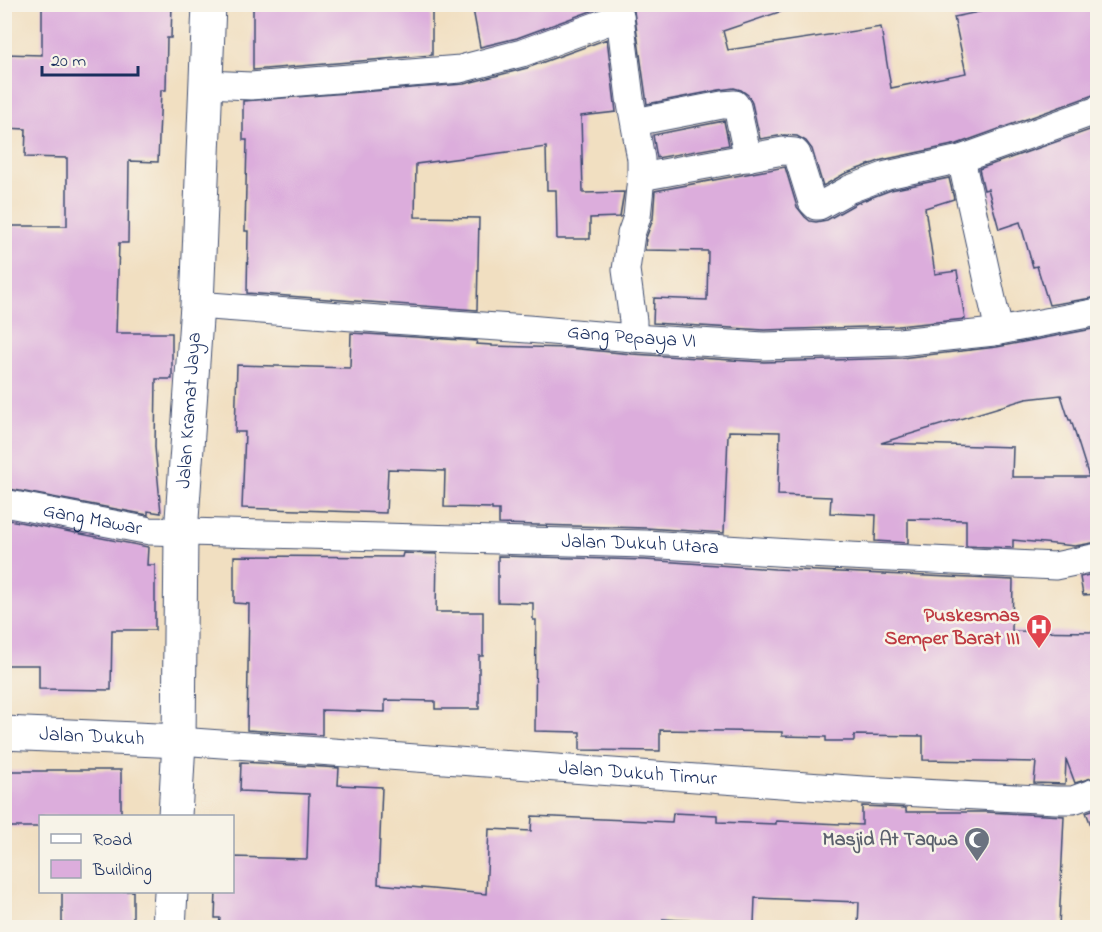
<svg xmlns="http://www.w3.org/2000/svg" width="1102" height="932" font-family="'Indie Flower',sans-serif">
<rect width="100%" height="100%" fill="#f7f3e8"/>
<filter id="ink" filterUnits="userSpaceOnUse"><feTurbulence type="fractalNoise" baseFrequency=".0167" numOctaves="2"/><feDisplacementMap in="SourceGraphic" scale="12" xChannelSelector="R" yChannelSelector="G"/><feConvolveMatrix kernelMatrix="1 2 1 2 8 2 1 2 1" color-interpolation-filters="sRGB"/></filter>
<filter id="wash" filterUnits="userSpaceOnUse"><feTurbulence type="fractalNoise" baseFrequency=".008" numOctaves="4" result="noise"/><feDisplacementMap in="SourceGraphic" scale="24" xChannelSelector="R" yChannelSelector="G"/><feGaussianBlur stdDeviation="1.35" result="paint"/><feColorMatrix in="noise" values="0 0 0 0 0 0 0 0 0 0 0 0 0 0 0 0 0 1.4 0 .05"/><feComposite in="paint" operator="in"/></filter>
<g filter="url(#wash)">
<rect width="100%" height="100%" fill="#f1dfc1"/>
<g id="blocks">
<!-- building -->
<path fill="#dcaddc" fill-rule="evenodd" d="M42 4H172L171 38H167L166 90H161L158 162 129 161 128 243H119L116 333H172V379H156L155 447 161 513 148 511V515L4 488V377H8V328H4V277H8V226H67V158L25 157 26 129 4 128V54L42 55Z
M306 4H380V8H432V55L253 70V6H306Z
M472 4H602V7L517 38 480 47Z
M633 4H788V9L723 31 728 50 881 27 891 88 966 73 954 17 1017 4H1098V95H1093L957 144 882 160 844 174 823 186 812 149 806 141 797 136 784 135 760 139 752 103 748 95 741 90 734 88 719 90 647 104Z
M607 39 616 112 581 116 583 193 624 192 620 217 590 218V239H557L556 190H547L546 147 416 164 415 217 479 218 477 310 247 293 248 231H245L247 140H243V101L464 84 527 68Z
M724 121 729 145 657 158 653 135Z
M1098 127V297L1049 305 1037 266 1033 267 1020 222 999 229 988 189 984 190 979 169Z
M785 167 797 207 805 217 810 221 816 222 827 220 857 203 891 190 949 178 954 199 925 208 935 274 957 271 965 319 898 326 764 330 653 323 654 298 707 300 708 251 645 250 646 238 653 219 655 191Z
M1098 328V542L1075 546 1013 540V548L966 546V520L908 519V543L875 541 876 515 830 513 831 497 778 495 780 432 729 431V435H728L724 533 646 528 499 524V510H492V508L444 507 445 471 388 469 386 513 242 508 245 432H235L237 365 350 368 351 333 477 341 476 344 492 345V346L568 348 632 354 764 362 901 358 997 347ZM1061 395 1069 420H1071L1089 477H1012L1013 447 881 443 1026 399Z
M4 519 148 547 147 565H155V630H112L111 690 39 689V665H4Z
M403 553 437 554 436 612H483V656H479V709H435V701L385 700V712L322 710V735L247 730 249 604 234 603V556L402 557Z
M498 556 645 560 775 569 1013 580 1012 631 1098 632V776L1075 783 1066 759 1065 784 1034 783 1036 762 923 760V736L854 735V741H826V737L782 736V732L660 730V751L580 750V732L535 731 536 620H533V603L498 602Z
M1098 573V594L1083 595 1080 577Z
M241 762 339 768 338 785 382 787 378 884 486 894 489 829 531 831 532 816 672 822 673 813 717 815V822L776 824V821L862 825V806L906 808V812H986L1064 816 1059 927H858L859 902 755 898 754 924 663 919V927H380V926L320 924V927H219L220 918H215L216 891H232V857L307 859 309 794 240 791Z
M47 770H121V816H40V827H4V771H47Z
M1098 808V835L1095 836 1086 812Z
M62 891H133V927H62Z"/>
</g>
</g>
<g filter="url(#ink)">
<use href="#blocks" fill-opacity="0" stroke="#3b496d" stroke-width="1.5"/>
<g fill="none" stroke-linecap="round" stroke-linejoin="round">
<defs>
<g id="street">
<path d="M620 17 630 98 641 159V177L637 217 631 234 626 270 633 321V338"/>
<path d="M206 84 251 86 460 69 522 53 620 17 617 4"/>
<path d="M635 122 722 105 735 104 737 107 748 158"/>
<path d="M961 159 999 331"/>
<path d="M641 177 783 151 795 152 797 154 812 202 816 206H819L850 189 887 175 961 159 1098 110"/>
<path id="s1" d="M197 305 392 320 528 329 633 338 764 346 899 342 994 332 1098 312"/>
<path id="s2" d="M4 503 150 531 646 544 808 554 1055 566 1098 557"/>
<path id="s3" d="M179 741 863 790 1056 800H1073L1098 791"/>
</g>
<g id="secondary">
<path id="s4" d="M4 733 179 741"/>
<path id="s5" d="M175 816 179 741 181 533 197 305 209 4"/>
<path d="M169 928 171 892"/>
</g>
</defs>
<!-- street casing -->
<use href="#street" stroke="#3b496d" stroke-width="29"/>
<!-- secondary casing -->
<use href="#secondary" stroke="#3b496d" stroke-width="35"/>
<!-- street -->
<use href="#street" stroke="#fff" stroke-width="27"/>
<!-- secondary -->
<use href="#secondary" stroke="#fff" stroke-width="33"/>
</g>
</g>
<!-- icons -->
<defs>
<symbol id="hospital-pin" viewBox="-11 -11 22 30"><path d="M0 17L-7.5 6A9.5 9.5 0 1 1 7.5 6Z" fill="#e0444e" stroke="#f7f3e8"/><path d="M-5-5h3v3.5h4V-5h3V5h-3V1.5h-4V5h-3Z" fill="#fff"/></symbol>
<symbol id="mosque-pin" viewBox="-11 -11 22 30"><path d="M0 17L-7.5 6A9.5 9.5 0 1 1 7.5 6Z" fill="#6b7280" stroke="#f7f3e8"/><path d="M3.5-4.9A6 6 0 1 0 3.5 4.9A5 5 0 1 1 3.5-4.9Z" fill="#fff"/></symbol>
</defs>
<g fill-rule="evenodd">
<use href="#hospital-pin" x="1024" y="612" width="30" height="40"/>
<use href="#mosque-pin" x="962" y="825" width="30" height="40"/>
</g>
<g text-anchor="middle" dominant-baseline="central" stroke-width="5" stroke-linejoin="round" paint-order="stroke">
<!-- street labels -->
<g font-size="20" fill="#1b2f5e" stroke="#f7f3e8">
<text stroke="none"><textPath href="#s1" startOffset="436">Gang Pepaya VI</textPath></text>
<text stroke="none"><textPath href="#s5" startOffset="406">Jalan Kramat Jaya</textPath></text>
<text stroke="none"><textPath href="#s2" startOffset="90">Gang Mawar</textPath></text>
<text stroke="none"><textPath href="#s2" startOffset="639">Jalan Dukuh Utara</textPath></text>
<text stroke="none"><textPath href="#s4" startOffset="88">Jalan Dukuh</textPath></text>
<text stroke="none"><textPath href="#s3" startOffset="460">Jalan Dukuh Timur</textPath></text>
</g>
<!-- health labels -->
<g font-size="20" font-weight="bold" fill="#be3a42" stroke="#f7f3e8" text-anchor="end">
<text x="1020" y="616">Puskesmas<tspan x="1020" dy="23">Semper Barat III</tspan></text>
</g>
<!-- worship labels -->
<g font-size="20" font-weight="bold" fill="#5b616d" stroke="#f7f3e8" text-anchor="end">
<text x="958" y="840">Masjid At Taqwa</text>
</g>
</g>
<!-- margin -->
<rect width="1102" height="932" fill="none" stroke="#f7f3e8" stroke-width="24"/>
<!-- legend -->
<rect x="39" y="815" width="195" height="78" fill="#f7f3e8" stroke="#9fa5b1" stroke-width="1.5"/>
<rect x="51" y="834" width="30" height="9" fill="#ffffff" stroke="#9fa5b1" stroke-width="1.5"/>
<text x="93" y="845" font-size="18" fill="#1b2f5e">Road</text>
<rect x="51" y="860" width="30" height="18" fill="#dcaddc" stroke="#9fa5b1" stroke-width="1.5"/>
<text x="93" y="875" font-size="18" fill="#1b2f5e">Building</text>
<!-- scale -->
<path d="M42 66v9h96v-9" fill="none" stroke="#1b2f5e" stroke-width="3"/>
<text x="51" y="66" font-size="18" fill="#1b2f5e" stroke="#f7f3e8" stroke-width="4.5" paint-order="stroke">20 m</text>
</svg>
